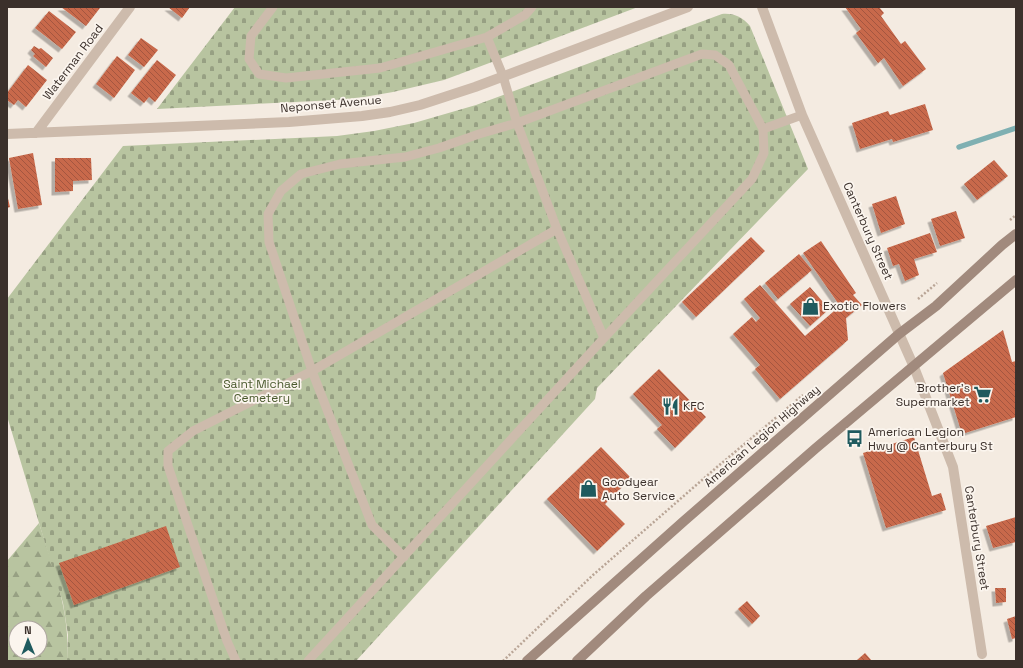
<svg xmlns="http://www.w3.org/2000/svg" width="1023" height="668" font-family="'Space Grotesk',sans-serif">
<defs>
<pattern id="forest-firs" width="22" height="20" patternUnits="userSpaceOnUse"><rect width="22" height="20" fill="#b8c4a0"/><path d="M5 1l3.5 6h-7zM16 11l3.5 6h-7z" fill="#97a083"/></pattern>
<pattern id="cemetery-stones" width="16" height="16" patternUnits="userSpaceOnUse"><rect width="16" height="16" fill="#b8c4a0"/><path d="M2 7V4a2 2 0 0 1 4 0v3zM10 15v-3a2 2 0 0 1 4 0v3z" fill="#97a083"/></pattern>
<pattern id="building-back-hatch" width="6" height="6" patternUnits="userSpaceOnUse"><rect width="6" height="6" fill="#c8694b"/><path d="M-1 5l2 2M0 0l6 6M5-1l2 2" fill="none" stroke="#a4573f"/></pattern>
<filter id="shadow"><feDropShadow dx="-3.5" dy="3.5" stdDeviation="0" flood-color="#0004"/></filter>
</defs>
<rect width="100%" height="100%" fill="#f4ebe1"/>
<!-- forest -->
<path fill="url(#forest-firs)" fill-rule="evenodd" d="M39 523C53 568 71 613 67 661H7V561ZM16 628H40V652H16Z"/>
<!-- cemetery -->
<path fill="url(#cemetery-stones)" d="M235 7H638L444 80 393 92 364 97 336 100 157 109Z
M722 14C734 13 742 17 750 26L808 169 597 388 595 399 356 661H67L68 635 63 603 7 416V299L123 146 337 136 374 131 414 123 476 105Z"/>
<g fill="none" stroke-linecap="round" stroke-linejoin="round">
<!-- stream -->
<path stroke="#7fb0b2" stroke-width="5.5" d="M959 147 1016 128"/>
</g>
<!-- building -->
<path fill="url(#building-back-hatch)" filter="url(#shadow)" d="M61 7H98L100 8 86 26Z
M168 7H190L182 18Z
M845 7H879L884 13 881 16 901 44 905 41 926 69 903 86 884 58 878 63 856 33 861 29Z
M49 11 76 32 62 49 35 28Z
M141 38 158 50 144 67 128 55Z
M34 46 39 49 41 48 53 58 46 67 33 56 35 54 31 50Z
M117 56 135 70 114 98 96 84Z
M157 60 176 75 155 102 149 97 144 103 131 93Z
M28 65 47 80 26 107 18 100 14 105 7 100V93Z
M925 104 933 130 893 142 892 139 860 149 852 123 888 111 890 115Z
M33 153 42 205 18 209 9 158Z
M55 158H91L92 180 73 181V191L55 192Z
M994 160 1008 176 977 200 964 184Z
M7 194 10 207 7 208Z
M896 196 905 224 881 233 872 204Z
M956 211 965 238 940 246 931 219Z
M930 233 937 252 914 259 919 275 905 281 899 264 893 266 887 248Z
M751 237 765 251 696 317 682 302Z
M821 241 856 293 853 295 862 305 846 318 848 340 780 399 755 369 760 365 733 334 752 317 756 322 760 318 744 299 760 285 805 336 840 306 803 253Z
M799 254 812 270 778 299 765 283Z
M810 287 829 309 810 326 790 304Z
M1003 330 1012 362 1016 361V417L962 434 943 373Z
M659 369 706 417 675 448 657 429 662 425 633 394Z
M914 437 932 496 941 493 946 510 886 528 863 453Z
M601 447 631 478 605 504 625 524 597 551 547 499Z
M1016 517V542L993 548 986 526Z
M166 526 180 567 74 605 59 563Z
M995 588H1006V602L996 603Z
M747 601 760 616 752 624 738 609Z
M1016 616V638L1012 639 1007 619Z
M865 653 872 661H856Z"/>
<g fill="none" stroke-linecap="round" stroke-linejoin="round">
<!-- path -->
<path stroke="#b9a596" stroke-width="2.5" stroke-dasharray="2 2" stroke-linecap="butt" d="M1010 220 1016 215
M918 299 937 283
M503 661 593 575 717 467 803 395"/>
<!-- service -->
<path stroke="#cdbbac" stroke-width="9" d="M273 7 251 36 249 59 259 74 286 78 380 68 487 37 525 15 532 7
M487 37 503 76 517 123 557 229 604 338
M763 129 802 115
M236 661 227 641 168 466V451L193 431 312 371 557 229
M308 661 604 338 752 179 764 153 763 129 729 65 715 55 702 54 517 123 479 134 439 148 405 157 340 164 301 174 281 191 268 214 269 242 312 371 372 525 404 557"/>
<!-- minor -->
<path stroke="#cdbbac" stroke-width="10" d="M762 7 802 115 914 367 953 467 982 654
M36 133 130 7
M7 134 289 122 362 116 390 112 420 105 475 87 688 7"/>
<!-- secondary -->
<path stroke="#a18a7d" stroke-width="10" d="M527 661 684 521 899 334 936 306 1002 245 1016 234
M577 661 646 596 816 448 1016 280"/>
</g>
<!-- icons -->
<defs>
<symbol id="shop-bare" viewBox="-9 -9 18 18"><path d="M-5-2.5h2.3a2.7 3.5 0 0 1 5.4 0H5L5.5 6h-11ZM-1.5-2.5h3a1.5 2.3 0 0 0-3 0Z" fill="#1f5a5e" stroke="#fbf5ee" stroke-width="2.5" paint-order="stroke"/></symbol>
<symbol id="supermarket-bare" viewBox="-9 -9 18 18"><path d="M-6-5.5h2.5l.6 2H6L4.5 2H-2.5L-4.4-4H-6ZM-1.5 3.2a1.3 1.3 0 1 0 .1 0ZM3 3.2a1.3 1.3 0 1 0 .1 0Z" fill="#1f5a5e" stroke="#fbf5ee" stroke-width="2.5" paint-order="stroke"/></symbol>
<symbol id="restaurant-bare" viewBox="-9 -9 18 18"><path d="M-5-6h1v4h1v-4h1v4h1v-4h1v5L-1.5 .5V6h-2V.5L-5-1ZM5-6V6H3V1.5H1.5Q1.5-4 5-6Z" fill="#1f5a5e" stroke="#fbf5ee" stroke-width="2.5" paint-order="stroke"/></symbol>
<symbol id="bus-bare" viewBox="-9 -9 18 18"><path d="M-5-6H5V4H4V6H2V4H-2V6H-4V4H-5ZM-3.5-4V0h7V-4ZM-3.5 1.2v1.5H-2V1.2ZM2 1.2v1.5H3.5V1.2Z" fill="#1f5a5e" stroke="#fbf5ee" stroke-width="2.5" paint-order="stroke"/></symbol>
</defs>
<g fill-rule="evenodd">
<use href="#shop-bare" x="798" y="294" width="25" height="25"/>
<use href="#supermarket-bare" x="970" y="382" width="25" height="25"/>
<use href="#restaurant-bare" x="658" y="394" width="25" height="25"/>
<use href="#bus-bare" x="842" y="426" width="25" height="25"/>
<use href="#shop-bare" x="576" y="476" width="25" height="25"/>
</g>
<g text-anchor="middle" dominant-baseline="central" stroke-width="3.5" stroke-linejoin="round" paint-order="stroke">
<!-- street labels -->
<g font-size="12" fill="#3b302b" stroke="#fbf5ee">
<text transform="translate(73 62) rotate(-53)">Waterman Road</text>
<text transform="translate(331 104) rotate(-5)">Neponset Avenue</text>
<text transform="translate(868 231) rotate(66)">Canterbury Street</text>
<text transform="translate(762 436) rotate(-41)">American Legion Highway</text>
<text transform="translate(977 538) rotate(81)">Canterbury Street</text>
</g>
<!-- poi labels -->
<g font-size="12" fill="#3b302b" stroke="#fbf5ee" text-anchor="start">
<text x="823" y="306">Exotic Flowers</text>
<text x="970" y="388" text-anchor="end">Brother’s<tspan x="970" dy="14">Supermarket</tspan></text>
<text x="683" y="406">KFC</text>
<text x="868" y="432">American Legion<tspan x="868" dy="14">Hwy @ Canterbury St</tspan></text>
<text x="602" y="482">Goodyear<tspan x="602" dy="14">Auto Service</tspan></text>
</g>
<!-- park labels -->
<g font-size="12" fill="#4a5a2e" stroke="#fbf5ee">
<text x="262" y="384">Saint Michael<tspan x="262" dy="14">Cemetery</tspan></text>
</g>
</g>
<!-- border -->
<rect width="1023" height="668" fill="none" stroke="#3b302b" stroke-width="16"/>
<!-- north arrow -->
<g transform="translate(28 640) rotate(359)"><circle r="19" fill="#fbf5ee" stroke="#aea6a0"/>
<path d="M0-3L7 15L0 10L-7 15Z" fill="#1f5a5e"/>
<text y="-6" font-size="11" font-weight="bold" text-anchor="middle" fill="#3b302b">N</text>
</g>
</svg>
